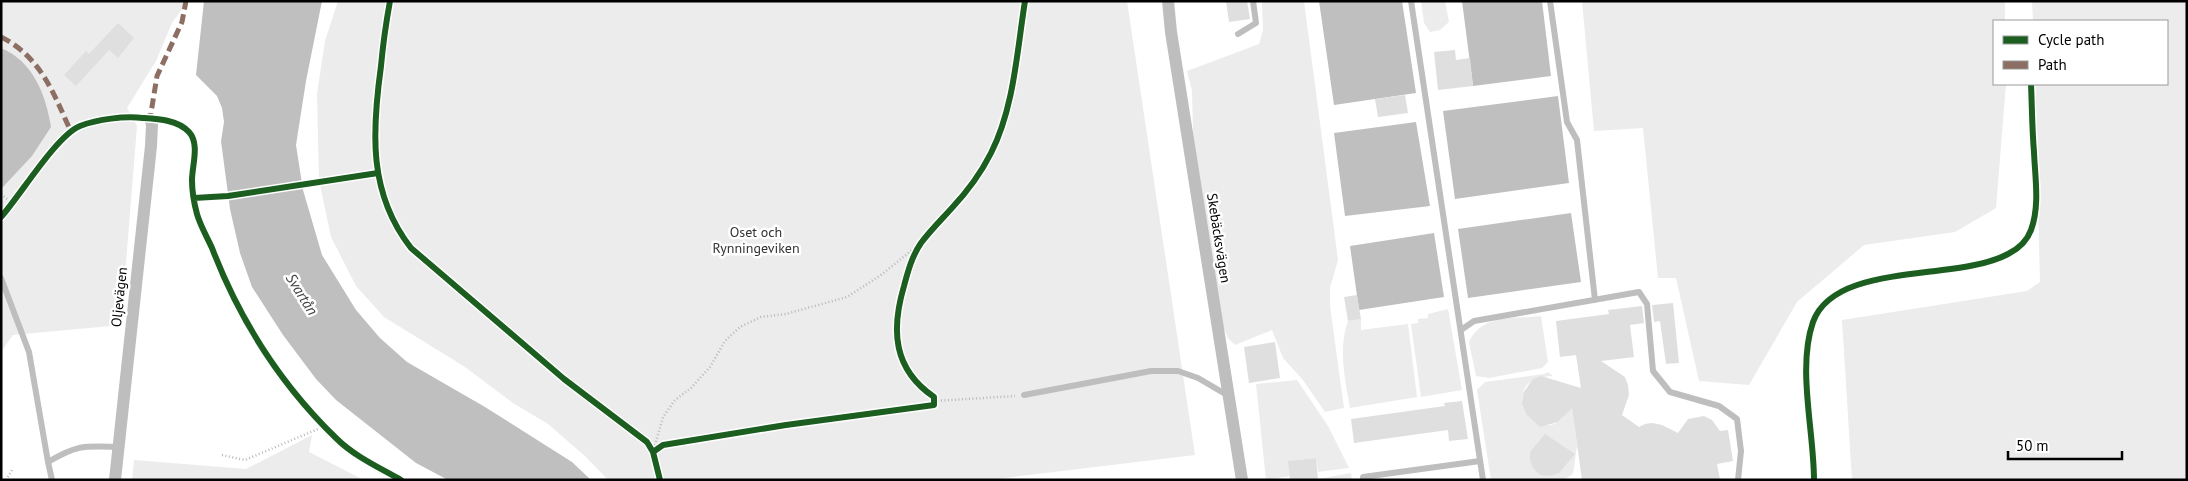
<svg xmlns="http://www.w3.org/2000/svg" width="2188" height="481" font-family="'PT Sans',sans-serif">
<rect width="100%" height="100%" fill="#fff"/>
<!-- green -->
<path fill="#ececec" d="M1 1H188L172 23 156 61 127 108 137 126 121 325 13 335 1 352Z
M338 1H1127L1195 455 988 480H608L585 456 548 424 513 403 465 367 384 317 356 286 331 237 319 180 317 94 325 41Z
M1262 1H1304L1338 260 1330 288V306L1344 408 1325 412 1303 380 1283 358 1272 330 1235 345 1228 338 1221 322 1195 203 1192 91 1187 71 1259 44 1263 30Z
M1421 1H1445L1449 22 1440 30 1430 32 1424 23Z
M1582 1H2005V21H1994V84H2006L1996 208 1955 232 1864 245 1797 302 1749 385 1699 381 1676 278H1658L1643 128 1594 131Z
M2032 1H2187V480H1852L1842 320 2027 291 2040 282 2035 84H2167V21H2033Z
M1448 309 1462 390 1421 397 1411 324 1418 323V319L1428 318V314Z
M1541 316 1548 362 1542 368 1489 378 1476 376 1469 342C1482 314 1513 319 1541 316Z
M1361 319V330L1408 324 1417 397 1350 408C1345 380 1338 348 1348 321Z
M1548 372 1553 376C1486 379 1546 461 1569 407L1572 406 1577 446 1573 474 1563 480H1491L1477 390 1485 382 1544 374Z
M1297 380 1328 426 1349 468 1318 472 1316 458 1289 461 1290 476 1266 480 1256 384Z
M312 435 309 452 364 480H132L134 460 246 469Z
M1351 473 1352 480H1318V479Z"/>
<!-- water -->
<path fill="#bfbfbf" d="M204 1H322L306 81 296 145 303 190 322 255 356 310 380 338 407 362 485 407 572 462 591 480H448L416 463 336 400 316 379 283 335 252 287 240 253 230 209 221 141 224 122 222 108 217 96 196 75Z
M1319 1H1402L1416 93 1334 105Z
M1462 1H1542L1551 76 1473 86Z
M1 48C33 61 46 95 51 127L32 156 1 189Z
M1558 96 1569 183 1455 199 1443 111Z
M1416 122 1430 206 1345 216 1334 133Z
M1571 213 1581 282 1468 298 1458 229Z
M1434 233 1444 297 1359 310 1350 246Z"/>
<!-- building -->
<path fill="#dfdfdf" d="M1226 1H1247L1250 19 1229 22Z
M118 23 134 38 118 58 109 50 76 86 64 75 86 51 89 54Z
M1455 50 1456 60 1470 58 1473 86 1438 90 1434 52Z
M1405 95 1408 113 1378 117 1375 99Z
M1357 295 1361 319 1348 321 1344 297Z
M1673 303 1679 363 1666 364 1660 321 1654 322 1652 305Z
M1642 306 1644 323 1630 325 1634 357 1601 361 1625 377 1628 385 1629 395 1622 415 1639 427 1645 424 1652 423 1662 425 1678 433 1688 419 1704 416 1712 420 1720 431 1728 430 1733 461 1717 464 1720 480H1582L1572 408 1558 422 1540 427 1527 415 1522 404 1523 393 1533 379 1541 376 1581 388 1576 355 1560 357 1556 321 1609 314 1608 310Z
M1275 342 1280 378 1249 383 1244 347Z
M1462 401 1468 439 1449 441 1448 430 1354 443 1351 419 1445 406 1444 403Z
M1545 434 1575 454 1559 473 1550 476 1540 475 1533 468 1530 460V452Z
M1316 458 1318 480H1290L1288 461Z"/>
<g fill="none" stroke-linecap="round" stroke-linejoin="round">
<!-- path -->
<path stroke="#b9b9b9" stroke-width="2.5" stroke-dasharray="1 2.5" stroke-linecap="butt" d="M1 194 12 203
M934 401 1015 396
M653 452 663 417 675 400 691 388 710 367 725 341 740 327 761 317 786 314 847 297 881 275 922 242
M222 455 245 460 325 426
M6 480 12 470"/>
<!-- lane -->
<path stroke="#bebebe" stroke-width="6" d="M1411 1 1483 480
M1550 1 1567 122 1577 140 1595 300
M1238 34 1256 23 1253 1
M1 278 29 352 48 462
M1461 330 1474 321 1639 292 1647 304 1653 371 1670 392 1719 406 1737 419 1741 451 1738 480
M1024 395 1151 371H1178L1198 378 1227 395
M52 480 48 462C78 444 85 446 118 447
M1363 480V477L1480 461"/>
<!-- street -->
<path stroke="#bebebe" stroke-width="12" d="M1168 1 1171 32 1242 480
M115 480 151 146 152 124 150 119"/>
<!-- quiet -->
<path stroke="#8d6e63" stroke-width="5" stroke-dasharray="10 5" stroke-linecap="butt" d="M1 37C41 57 54 94 71 132
M146 118 150 119 157 76 182 22 186 1"/>
<defs>
<path id="cycleway" d="M390 1C386 23 383 44 381 66 372 131 368 193 411 248L564 379 647 442 653 452 660 480
M194 198 228 196 378 173
M1 217C20 196 56 136 80 126 98 119 124 116 143 118 159 119 178 120 189 132 200 144 192 166 192 180 192 191 194 203 197 214 200 225 207 237 212 248 240 321 281 385 337 439 354 456 380 468 401 480
M653 452 663 445 786 425 934 405V397C893 369 891 330 904 286 908 271 912 256 921 243 930 231 941 220 951 209 966 193 981 173 991 153 1014 108 1017 51 1025 1
M1814 480C1814 431 1797 368 1813 322 1835 261 1956 282 2008 254 2018 249 2027 241 2031 230 2040 206 2035 177 2034 152 2032 129 2032 106 2031 84"/>
</defs>
<!-- cycleway casing -->
<use href="#cycleway" stroke="#fff" stroke-width="9"/>
<!-- cycleway -->
<use href="#cycleway" stroke="#1b5e20" stroke-width="6"/>
</g>
<g text-anchor="middle" dominant-baseline="central" stroke-width="5" stroke-linejoin="round" paint-order="stroke">
<!-- park labels -->
<g font-size="14" fill="#333" stroke="#fff">
<text x="756" y="232">Oset och<tspan x="756" dy="16">Rynningeviken</tspan></text>
</g>
<!-- street labels -->
<g font-size="14" fill="#000" stroke="#fff">
<text transform="translate(1219 238) rotate(81)">Skebäcksvägen</text>
<text transform="translate(119 297) rotate(-84)">Oljevägen</text>
</g>
<!-- water labels -->
<g font-size="15" font-style="italic" fill="#444" stroke="#fff">
<text transform="translate(302 294) rotate(58)">Svartån</text>
</g>
</g>
<!-- border -->
<rect width="2188" height="481" fill="none" stroke="#000000" stroke-width="5"/>
<!-- legend -->
<rect x="1993" y="20" width="175" height="65" fill="#ffffff" stroke="#999999"/>
<rect x="2003" y="36" width="25" height="8" fill="#1b5e20" stroke="#999999"/>
<text x="2038" y="45" font-size="15" fill="#000000">Cycle path</text>
<rect x="2003" y="61" width="25" height="8" fill="#8d6e63" stroke="#999999"/>
<text x="2038" y="70" font-size="15" fill="#000000">Path</text>
<!-- scale -->
<path d="M2008 451v8h114v-8" fill="none" stroke="#000000" stroke-width="2.5"/>
<text x="2016" y="451" font-size="15" fill="#000000" stroke="#ffffff" stroke-width="4" paint-order="stroke">50 m</text>
</svg>
